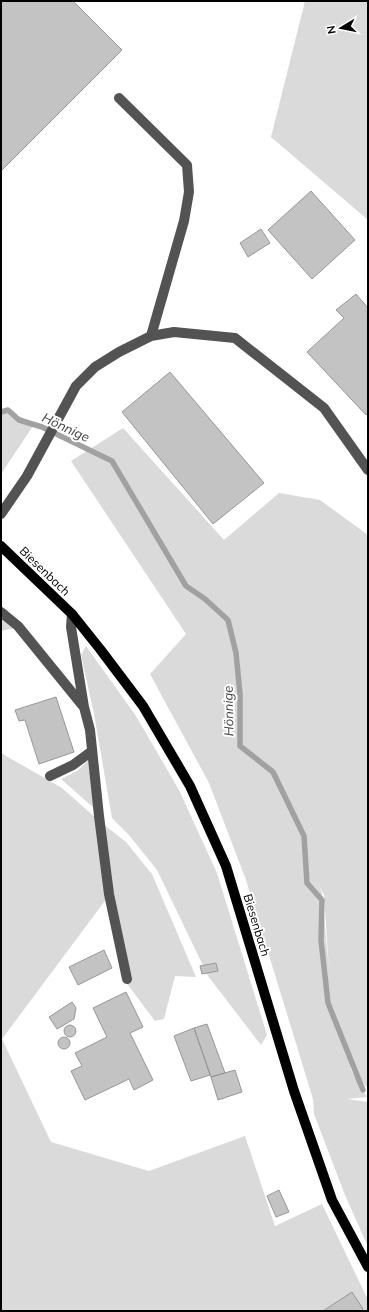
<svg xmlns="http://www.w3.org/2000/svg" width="369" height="1312" font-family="Mulish,sans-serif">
<rect width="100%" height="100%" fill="#fff"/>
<!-- green -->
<path fill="#dadada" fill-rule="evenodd" d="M305 1H368V220L271 137Z
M1 409 35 423 1 474Z
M123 428 224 540 279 493 320 500 368 535V1089L349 1066 367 1097 347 1099 368 1102V1247L345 1195 314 1114 313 1099 246 880 209 783 150 674 186 634 71 461ZM319 885 324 895 329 970 322 893Z
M1 615 15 628 1 631Z
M86 646 136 716 179 790 217 873 267 1035 261 1045 208 976 157 870 128 834 112 818 94 714 81 655Z
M1 753 62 788 97 819 107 898 2 1039 51 1142 149 1171 245 1136 275 1226 322 1204 368 1300V1311H1Z
M91 758 95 809 61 779 77 771Z
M103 824 126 842 152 874 196 977 175 976 164 1019 155 1021 125 981 111 893Z"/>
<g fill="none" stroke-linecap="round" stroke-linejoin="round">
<!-- stream -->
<path stroke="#a1a1a1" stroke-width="5.5" d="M1 412 8 410 19 420 42 427 112 461 186 586 205 599 228 620 236 653 240 694V746L273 772 304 836 307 883 322 900 321 940 328 1003 363 1090"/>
</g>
<!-- building -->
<path fill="#c3c3c3" stroke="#979797" d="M1 1H73L122 50 1 171Z
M311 191 355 240 312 279 268 230Z
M261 229 270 243 248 257 240 243Z
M356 294 368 308V413L366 415 307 352 344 318 336 310Z
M170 372 264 483 213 524 122 412Z
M56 697 74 752 39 764 25 720 19 721 15 710Z
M104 950 112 968 78 985 69 967Z
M216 963 218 971 202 974 200 966Z
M126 992 143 1027 130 1033 153 1080 134 1090 129 1079 85 1100 71 1071 82 1066 75 1053 107 1037 93 1008Z
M72 1002 76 1008 74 1019 57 1029 49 1017Z
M207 1024 225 1073 211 1077 194 1028Z
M64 1031a6 6 0 1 1 12 0a6 6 0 1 1-12 0Z
M194 1028 210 1075 191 1081 174 1036Z
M58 1043a6 6 0 1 1 12 0a6 6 0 1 1-12 0Z
M235 1070 242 1092 218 1100 211 1077Z
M279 1190 289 1212 276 1217 267 1196Z
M352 1292 363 1309 361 1311H323Z"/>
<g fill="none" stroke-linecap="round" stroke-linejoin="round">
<!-- minor -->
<path stroke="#535353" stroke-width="10" d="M119 98 187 165 189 192 184 221 151 336
M1 514 27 476 76 386 95 367 119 352 151 336 174 332 235 338 324 408 368 470
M1 612 18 626 83 706
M72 614 71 627 84 707 90 730 99 816 109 894 127 979
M50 776 73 765 92 751"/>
<!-- major -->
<path stroke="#000" stroke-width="10" d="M1 546 72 614 100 649 143 706 190 786 226 866 294 1091 332 1200 368 1267"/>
</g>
<g text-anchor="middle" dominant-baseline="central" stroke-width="4" stroke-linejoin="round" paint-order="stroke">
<!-- street labels -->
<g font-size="12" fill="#000" stroke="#fff">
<text transform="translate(45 571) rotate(44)">Biesenbach</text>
<text transform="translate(257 925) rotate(73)">Biesenbach</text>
</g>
<!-- water labels -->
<g font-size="13" font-style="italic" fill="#424242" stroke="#fff">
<text transform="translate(66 427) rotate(25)">Hönnige</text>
<text transform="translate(228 711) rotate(-91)">Hönnige</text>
</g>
</g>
<!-- border -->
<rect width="369" height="1312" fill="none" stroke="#000000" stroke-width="4"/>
<!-- north arrow -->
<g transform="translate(341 28) rotate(260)" stroke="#ffffff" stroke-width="3" paint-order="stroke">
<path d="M0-3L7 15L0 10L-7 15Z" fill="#000000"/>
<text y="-6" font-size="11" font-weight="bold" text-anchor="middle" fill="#000000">N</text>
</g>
</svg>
